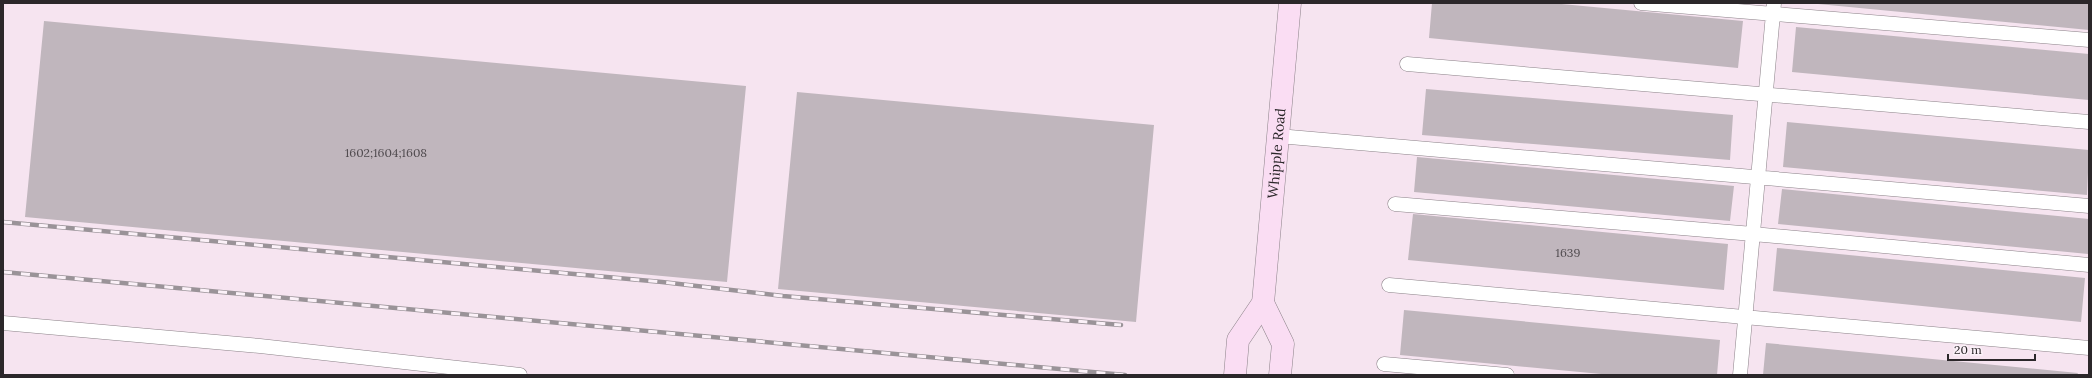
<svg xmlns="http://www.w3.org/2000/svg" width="2092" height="378" font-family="Lora,serif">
<rect width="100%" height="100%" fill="#fbf1f8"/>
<!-- built -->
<path fill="#f6e4f0" d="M3 3H2089V375H3Z"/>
<!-- building -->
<path fill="#c0b6bd" d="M1432 3H1551L1743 21 1738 68 1429 38Z
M1818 3H2089V30L1818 4Z
M44 21 746 86 727 282 25 217Z
M1796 27 2089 54V100L1792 72Z
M1426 89 1733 115 1730 160 1422 135Z
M797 92 1154 125 1136 322 778 289Z
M1787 122 2089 150 2087 195 1783 167Z
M1417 157 1734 186 1730 221 1414 192Z
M1782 189 2089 219 2088 254 1778 224Z
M1413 214 1728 244 1724 290 1408 260Z
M1777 248 2085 278 2081 322 1773 291Z
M1404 310 1720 340 1717 375H1612L1400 355Z
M1766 343 2078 373 2077 375H1763Z"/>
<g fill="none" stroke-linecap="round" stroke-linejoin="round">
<defs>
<path id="lane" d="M1641 3 2089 40
M1407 64 2089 122
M1278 136 2089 206
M1395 204 1753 234 2089 265
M1389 285 2089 348
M3 323 260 346 520 375
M1384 364 1507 375
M1740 375 1774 3"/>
<g id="secondary">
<path d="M1263 303 1283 344 1280 375"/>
<path id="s1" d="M1235 375 1238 340 1263 303 1290 3"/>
</g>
</defs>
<!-- lane casing -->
<use href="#lane" stroke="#8b8288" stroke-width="15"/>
<!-- secondary casing -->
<use href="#secondary" stroke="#8b8288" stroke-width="23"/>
<!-- lane -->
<use href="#lane" stroke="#fff" stroke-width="14"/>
<!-- secondary -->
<use href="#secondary" stroke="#faddf3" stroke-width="22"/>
<defs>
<path id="rail" d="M3 222 662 282 783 296 1121 325
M3 272 1125 375"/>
</defs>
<!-- rail casing -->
<use href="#rail" stroke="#9a9398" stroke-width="4.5"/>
<!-- rail -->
<use href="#rail" stroke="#fbf1f8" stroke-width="3" stroke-dasharray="9" stroke-linecap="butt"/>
</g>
<g text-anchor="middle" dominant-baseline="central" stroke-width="4" stroke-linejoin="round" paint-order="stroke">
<!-- number labels -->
<g font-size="12" fill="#504b4f">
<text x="386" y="152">1602;1604;1608</text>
<text x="1568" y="252">1639</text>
</g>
<!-- street labels -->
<g font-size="14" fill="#2b272a" stroke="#fbf1f8">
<text stroke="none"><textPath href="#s1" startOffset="230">Whipple Road</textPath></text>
</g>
</g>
<!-- border -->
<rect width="2092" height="378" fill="none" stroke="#2b272a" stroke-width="8"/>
<!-- scale -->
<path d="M1948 354v6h87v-6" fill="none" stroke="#2b272a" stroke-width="2"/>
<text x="1954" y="354" font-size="12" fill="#2b272a" stroke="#fbf1f8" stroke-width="3" paint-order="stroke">20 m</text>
</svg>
